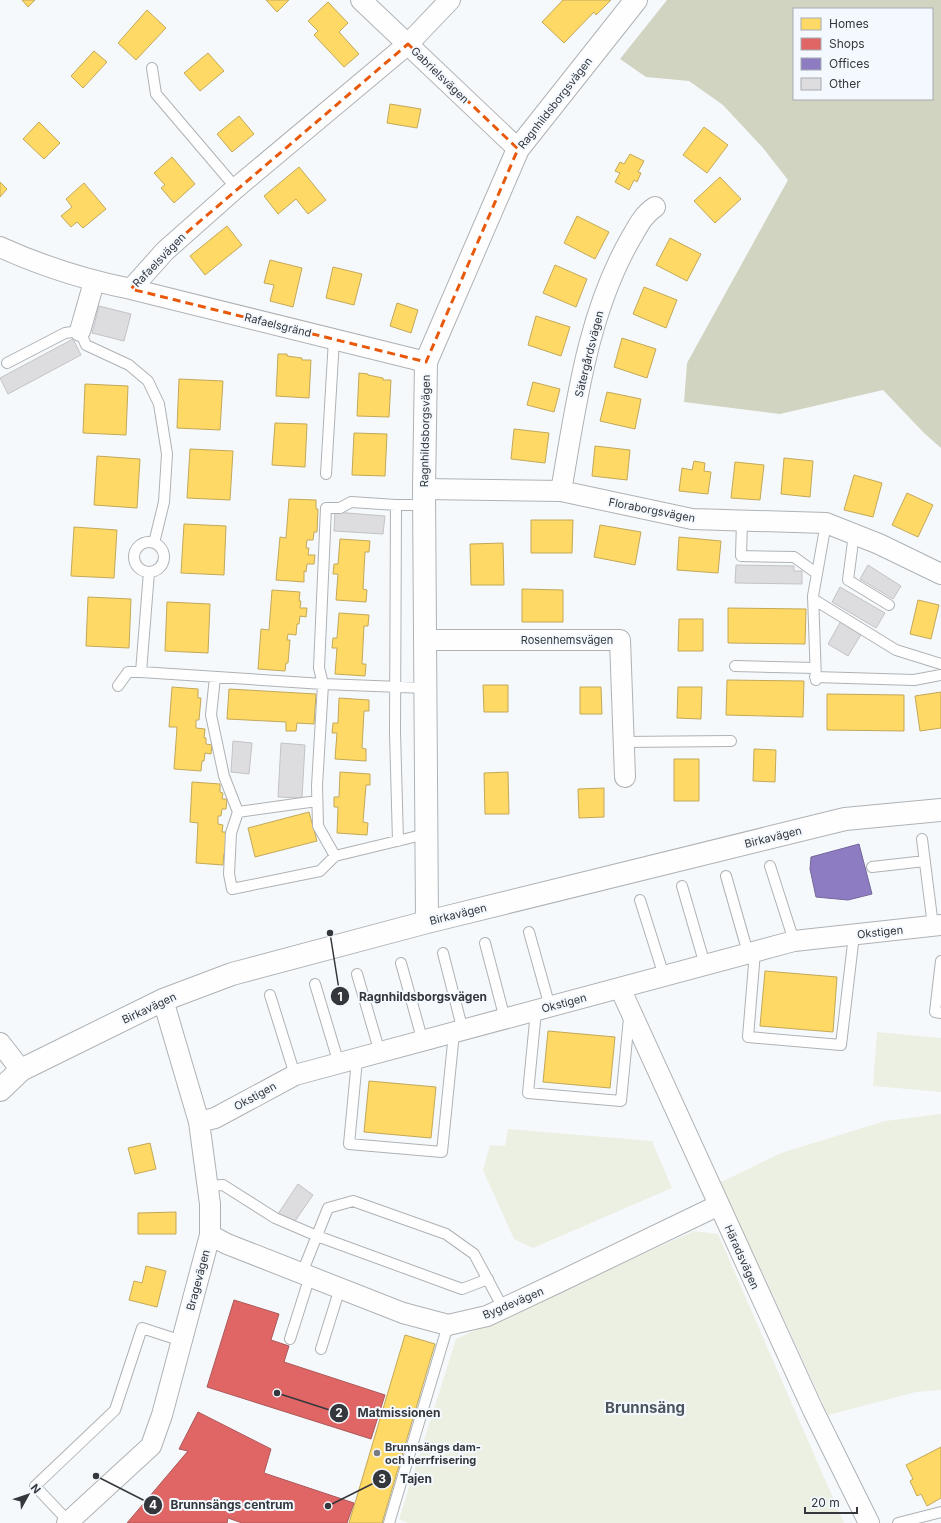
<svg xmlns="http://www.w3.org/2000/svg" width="941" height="1523" font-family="Inter,sans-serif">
<rect width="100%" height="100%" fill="#f6f9fc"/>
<!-- green -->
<path fill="#ecf0e3" d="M877 1032 941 1038V1092L873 1086Z
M941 1114V1390L916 1392 828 1415 760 1267 719 1183 781 1153 885 1121Z
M508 1129 652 1141 672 1188 533 1248 514 1239 483 1170 490 1145 505 1146Z
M694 1231 718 1234 844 1523H408L399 1519 456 1339Z"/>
<!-- forest -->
<path fill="#d0d4c0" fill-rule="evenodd" d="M667 0H941V448L924 433 883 390 780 414 684 402 687 363 788 180 763 148 723 105 689 81 646 77 620 59ZM794 9H932V99H794Z"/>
<!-- homes -->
<path fill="#ffd966" stroke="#c2a859" d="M22 0H35L28 7Z
M266 0H289L277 12Z
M563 0H611L596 15 594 12 564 43 542 22Z
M328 2 348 23 339 32 359 54 344 67 314 35 318 31 308 21Z
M147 10 166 28 136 60 118 43Z
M94 51 107 62 83 88 71 76Z
M208 53 224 71 200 91 184 73Z
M390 104 421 109 417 128 387 123Z
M239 116 254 134 232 152 217 134Z
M39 122 60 143 44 159 23 139Z
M704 127 728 145 707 173 683 155Z
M630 154 644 161 638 172 641 173 637 182 634 180 629 190 615 182 620 173 615 171 620 162 624 164Z
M172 157 195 184 174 203 161 188 165 185 154 173Z
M299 167 326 200 308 214 296 199 278 214 264 196Z
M720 177 741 199 715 223 694 201Z
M0 182 7 189 0 197Z
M84 183 106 209 83 228 77 222 71 227 61 216 72 207 66 199Z
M577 216 609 232 595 259 564 243Z
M227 226 242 245 205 275 190 256Z
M670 238 701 254 687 281 656 265Z
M270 260 302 268 293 307 270 301 274 285 264 283Z
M555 265 587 279 576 307 543 293Z
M333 267 362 274 354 305 326 298Z
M644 287 677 300 666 328 633 314Z
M397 303 418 310 411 333 390 326Z
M536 316 570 327 561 356 528 345Z
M622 338 656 349 647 378 614 367Z
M278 354H287V356L302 358V360H311L309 398 276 396Z
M359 373 368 374V375L383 378V380H391L389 417 357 416Z
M179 379 223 381 220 430 177 428Z
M533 382 560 389 554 412 527 405Z
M85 384 128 386 126 435 83 433Z
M607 392 641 399 635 429 600 421Z
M275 423 307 424 305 467 272 465Z
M514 429 549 433 545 463 511 459Z
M354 433 387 434 385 476 352 475Z
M595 446 630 450 627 480 592 476Z
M190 449 233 451 230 500 187 498Z
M97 456 140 459 137 508 94 505Z
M784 458 813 461 810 497 781 494Z
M694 461 705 463 704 471 711 472 708 494 679 491 682 468 692 470Z
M735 462 764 465 760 500 731 498Z
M854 475 882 483 873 517 844 510Z
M907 493 933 505 918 537 892 525Z
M289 499 316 500V509H318L317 532H314L313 540H307L306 548H309L308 555H315L314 564H307L306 572 304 571V582L276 580 280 537 286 538Z
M531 520H573L572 553H531Z
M184 524 226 526 224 575 181 573Z
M600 525 641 532 635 565 594 557Z
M74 527 117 530 114 578 71 576Z
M679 537 721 541 718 573 677 570Z
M340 539 370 541 369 552H365L363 589 367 590 366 602 336 600 338 574H333L334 564H338Z
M503 543 504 585H471L470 544Z
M522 589 563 590V622H522Z
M272 590 300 592 299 601H301L300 608H307L306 617 300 616 299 624H297L296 635 288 634 287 640H290L288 663H286L285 671 258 669 261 629 269 630Z
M88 597 131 599 129 648 86 646Z
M918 600 939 605 931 639 910 634Z
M167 602 210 604 208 653 165 651Z
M728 608 806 609 805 644 728 643Z
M339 613 369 615 368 626H364L362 664H366L365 676 335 674 337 648H332L333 638H337Z
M679 619H703V651H678Z
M727 680 804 681 803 717 726 715Z
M483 685H508V712H484Z
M172 687 198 689V698H201L199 720H196V728L205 729 204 738H206V744L212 745 211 754 205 753 204 761H202L201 771 174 769 177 727H169Z
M580 687H601L602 714H580Z
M678 687H702L701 719 677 718Z
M229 689 316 694 314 724 297 723 296 731H286V722L227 719Z
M941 692V728L920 731 915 696Z
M827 694 904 695V731L827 730Z
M339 698 369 700V711H364L362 748 366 749V761L335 759 337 733H332L333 723H338Z
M754 749 776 750 775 782 753 781Z
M674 759H699V801H674Z
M340 772 370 774V785H366L363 822 368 823 367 835 337 833 338 807H334V797H339Z
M508 772 509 814H485L484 773Z
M192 782 220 784V792L223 793 222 799H227L226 809H222L221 816H218V824L223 825 222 832H227L226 853H224L223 865 196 863 198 823 190 822Z
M604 788V817L579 818 578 789Z
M309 812 317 841 255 857 248 828Z
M765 971 837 977 833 1032 760 1026Z
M548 1031 615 1037 610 1088 543 1082Z
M369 1081 436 1087 431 1138 364 1132Z
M150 1143 156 1169 135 1174 128 1148Z
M176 1212V1234H138V1213Z
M146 1266 166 1271 157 1307 129 1300 134 1281 142 1283Z
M405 1335 435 1344 382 1523H349Z
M941 1447V1498L927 1506 921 1494 917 1496 910 1481 913 1479 906 1465Z"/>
<!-- shops -->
<path fill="#e06666" stroke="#ac5859" d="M234 1300 279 1314 271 1340 289 1346 284 1362 385 1395 371 1439 207 1387Z
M198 1412 271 1449 264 1473 354 1503 347 1523H242L228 1518 227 1523H127L188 1451 179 1449Z"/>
<!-- offices -->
<path fill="#8e7cc3" stroke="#73679a" d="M859 844 872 894 848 900 816 897 810 869 811 857Z"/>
<!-- building -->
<path fill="#dddcdf" stroke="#c3c3c6" d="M99 306 131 314 124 341 92 333Z
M73 339 81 355 8 394 0 378Z
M335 512 385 516 383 534 334 531Z
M736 565 794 566V571H802V584L735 583Z
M868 565 901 586 893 599 860 579Z
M840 587 885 613 876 628 832 602Z
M841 621 862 633 848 656 828 644Z
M233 741 252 743 249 774 231 772Z
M281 743 305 745 302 798 278 797Z
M298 1184 313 1195 293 1224 278 1214Z"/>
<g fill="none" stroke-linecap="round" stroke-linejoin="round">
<defs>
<path id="lane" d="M152 68 156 94 236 188
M7 363 65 333 80 331 86 345 129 365 148 381 159 404 167 454 164 502 154 543
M326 474 334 339
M396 505 395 732 398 841
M424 505H396L351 502 340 508H326L319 668 323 684 317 786 318 826 335 856 426 834
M742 520 741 556 794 557 816 573
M854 534 848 580 889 605
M134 557a15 15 0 1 1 30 0a15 15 0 1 1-30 0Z
M813 599 896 650 941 664
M735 666 815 668
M141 672 149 572
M215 677 211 715 224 776 238 812 231 833 229 874 232 889 320 871 335 856
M815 677 914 680 941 675
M816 680 813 596 826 523
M118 686 128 672H141L323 684 426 688
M623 742 731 741
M238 812 317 801
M922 839 933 926
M770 866 794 941
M872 867 925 861
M726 876 748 953
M682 886 705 965
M640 900 664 976
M529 932 550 1007
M485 943 505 1019
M755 952 748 1037 841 1045 854 935
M443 953 463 1031
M941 961 935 1012 941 1013
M401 963 423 1042
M357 974 380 1053
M315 984 339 1064
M270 995 295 1075
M536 1011 528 1093 621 1101 629 1018
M357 1060 349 1144 442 1152 454 1033
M208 1186 223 1185 275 1218 317 1236 462 1289 488 1279
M302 1273 328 1208 353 1201 446 1234 474 1254 503 1308
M290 1339 310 1276
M321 1349 340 1288
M69 1522 35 1486 115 1410 142 1328 182 1341
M389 1523 448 1325
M898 1523 941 1512"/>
<path id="street" d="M361 0 518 149
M0 247C42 266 86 280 131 289L165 251 236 188 408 44 450 0
M131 289 426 362
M80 331 94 282
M424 489 561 491 692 519 826 523 879 544 941 574
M561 491C576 406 587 314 631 238 638 226 643 215 655 207
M425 640H620L625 777
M620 988 813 1410 869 1523
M0 1043 21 1070
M199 1122 215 1118 295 1075 794 941 941 925
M210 1235 227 1244 403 1313 448 1325 487 1316 557 1283 719 1205
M67 1523 151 1446 162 1415 210 1235V1204L199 1122 163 1000"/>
<path id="secondary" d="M427 922 424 489 426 362 518 149 636 0
M0 1090 21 1070 163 1000 232 974 427 922 845 819 941 810"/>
</defs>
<!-- lane casing -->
<use href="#lane" stroke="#afb2b4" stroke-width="12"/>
<!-- street casing -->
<use href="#street" stroke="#afb2b4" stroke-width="22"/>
<!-- secondary casing -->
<use href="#secondary" stroke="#afb2b4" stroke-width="24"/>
<!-- lane -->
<use href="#lane" stroke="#fefeff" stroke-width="10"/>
<!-- street -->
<use href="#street" stroke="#fefeff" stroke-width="20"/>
<!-- secondary -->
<use href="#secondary" stroke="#fefeff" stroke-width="22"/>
</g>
<!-- marked area -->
<path fill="none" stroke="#e8590c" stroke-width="3" stroke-dasharray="8 5" stroke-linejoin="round" d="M408 44 518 149 426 362 131 289 165 251Z"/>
<!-- markers -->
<circle fill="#787b7f" stroke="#f3f9ff" stroke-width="1.5" cx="377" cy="1453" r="4"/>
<g text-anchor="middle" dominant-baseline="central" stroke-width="4" stroke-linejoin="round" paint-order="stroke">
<!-- street labels -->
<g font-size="11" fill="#34373b" stroke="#f3f9ff">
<text transform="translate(440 75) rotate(44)">Gabrielsvägen</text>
<text transform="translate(555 103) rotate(-52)">Ragnhildsborgsvägen</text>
<text transform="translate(159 260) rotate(-46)">Rafaelsvägen</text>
<text transform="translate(278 325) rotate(14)">Rafaelsgränd</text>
<text transform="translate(589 354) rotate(-76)">Sätergårdsvägen</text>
<text transform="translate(425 431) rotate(-89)">Ragnhildsborgsvägen</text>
<text transform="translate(652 510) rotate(11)">Floraborgsvägen</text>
<text x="567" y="640">Rosenhemsvägen</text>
<text transform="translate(773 837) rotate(-14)">Birkavägen</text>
<text transform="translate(458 914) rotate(-14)">Birkavägen</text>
<text transform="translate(880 932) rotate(-6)">Okstigen</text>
<text transform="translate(564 1003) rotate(-15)">Okstigen</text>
<text transform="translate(149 1008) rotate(-25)">Birkavägen</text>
<text transform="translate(255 1096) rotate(-29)">Okstigen</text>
<text transform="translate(742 1257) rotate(66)">Häradsvägen</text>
<text transform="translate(198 1280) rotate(-75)">Bragevägen</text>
<text transform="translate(513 1303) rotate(-23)">Bygdevägen</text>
</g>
<!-- poi labels -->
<g font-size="11" font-weight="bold" fill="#34373b" stroke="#f3f9ff" text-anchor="start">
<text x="385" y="1447">Brunnsängs dam-<tspan x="385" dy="13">och herrfrisering</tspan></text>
</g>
<!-- district labels -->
<g font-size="15" font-weight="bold" fill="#4c545c" stroke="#f3f9ff">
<text x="645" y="1407">Brunnsäng</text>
</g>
</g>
<!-- callouts -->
<path fill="none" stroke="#34373b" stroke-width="1.5" d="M330 933L340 996M277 1393L339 1413M328 1506L382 1479M96 1476L153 1505"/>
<g fill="#34373b" stroke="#f3f9ff" stroke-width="1.5">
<circle cx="330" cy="933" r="4"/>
<circle cx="277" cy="1393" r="4"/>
<circle cx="328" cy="1506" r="4"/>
<circle cx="96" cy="1476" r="4"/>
<circle cx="340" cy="996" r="10"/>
<circle cx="339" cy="1413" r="10"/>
<circle cx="382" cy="1479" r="10"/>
<circle cx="153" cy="1505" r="10"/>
</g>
<g font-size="12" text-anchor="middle" font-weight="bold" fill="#fff">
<text x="340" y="1001">1</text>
<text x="339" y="1417">2</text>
<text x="382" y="1483">3</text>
<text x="153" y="1509">4</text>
</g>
<g font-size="12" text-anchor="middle" font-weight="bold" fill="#34373b" stroke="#f3f9ff" stroke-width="4" stroke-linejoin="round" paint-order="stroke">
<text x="423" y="1001">Ragnhildsborgsvägen</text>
<text x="399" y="1417">Matmissionen</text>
<text x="416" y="1483">Tajen</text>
<text x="232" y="1509">Brunnsängs centrum</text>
</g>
<!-- legend -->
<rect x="793" y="8" width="140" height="92" fill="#f3f9ff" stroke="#a7abb1"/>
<rect x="801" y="18" width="20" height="12" fill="#ffd966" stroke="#a7abb1"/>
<text x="829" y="28" font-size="12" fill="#34373b">Homes</text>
<rect x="801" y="38" width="20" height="12" fill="#e06666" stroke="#a7abb1"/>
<text x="829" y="48" font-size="12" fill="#34373b">Shops</text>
<rect x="801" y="58" width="20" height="12" fill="#8e7cc3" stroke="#a7abb1"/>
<text x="829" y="68" font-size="12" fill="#34373b">Offices</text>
<rect x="801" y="78" width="20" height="12" fill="#dddcdf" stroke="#a7abb1"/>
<text x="829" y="88" font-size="12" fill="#34373b">Other</text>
<!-- north arrow -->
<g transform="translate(28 1495) rotate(50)" stroke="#f3f9ff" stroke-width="3" paint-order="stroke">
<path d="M0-3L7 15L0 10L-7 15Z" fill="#34373b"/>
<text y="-6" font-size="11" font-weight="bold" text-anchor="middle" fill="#34373b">N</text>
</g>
<!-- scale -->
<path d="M805 1507v6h52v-6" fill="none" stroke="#34373b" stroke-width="2"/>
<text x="811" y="1507" font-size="12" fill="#34373b" stroke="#f3f9ff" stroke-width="3" paint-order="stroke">20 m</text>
</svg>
